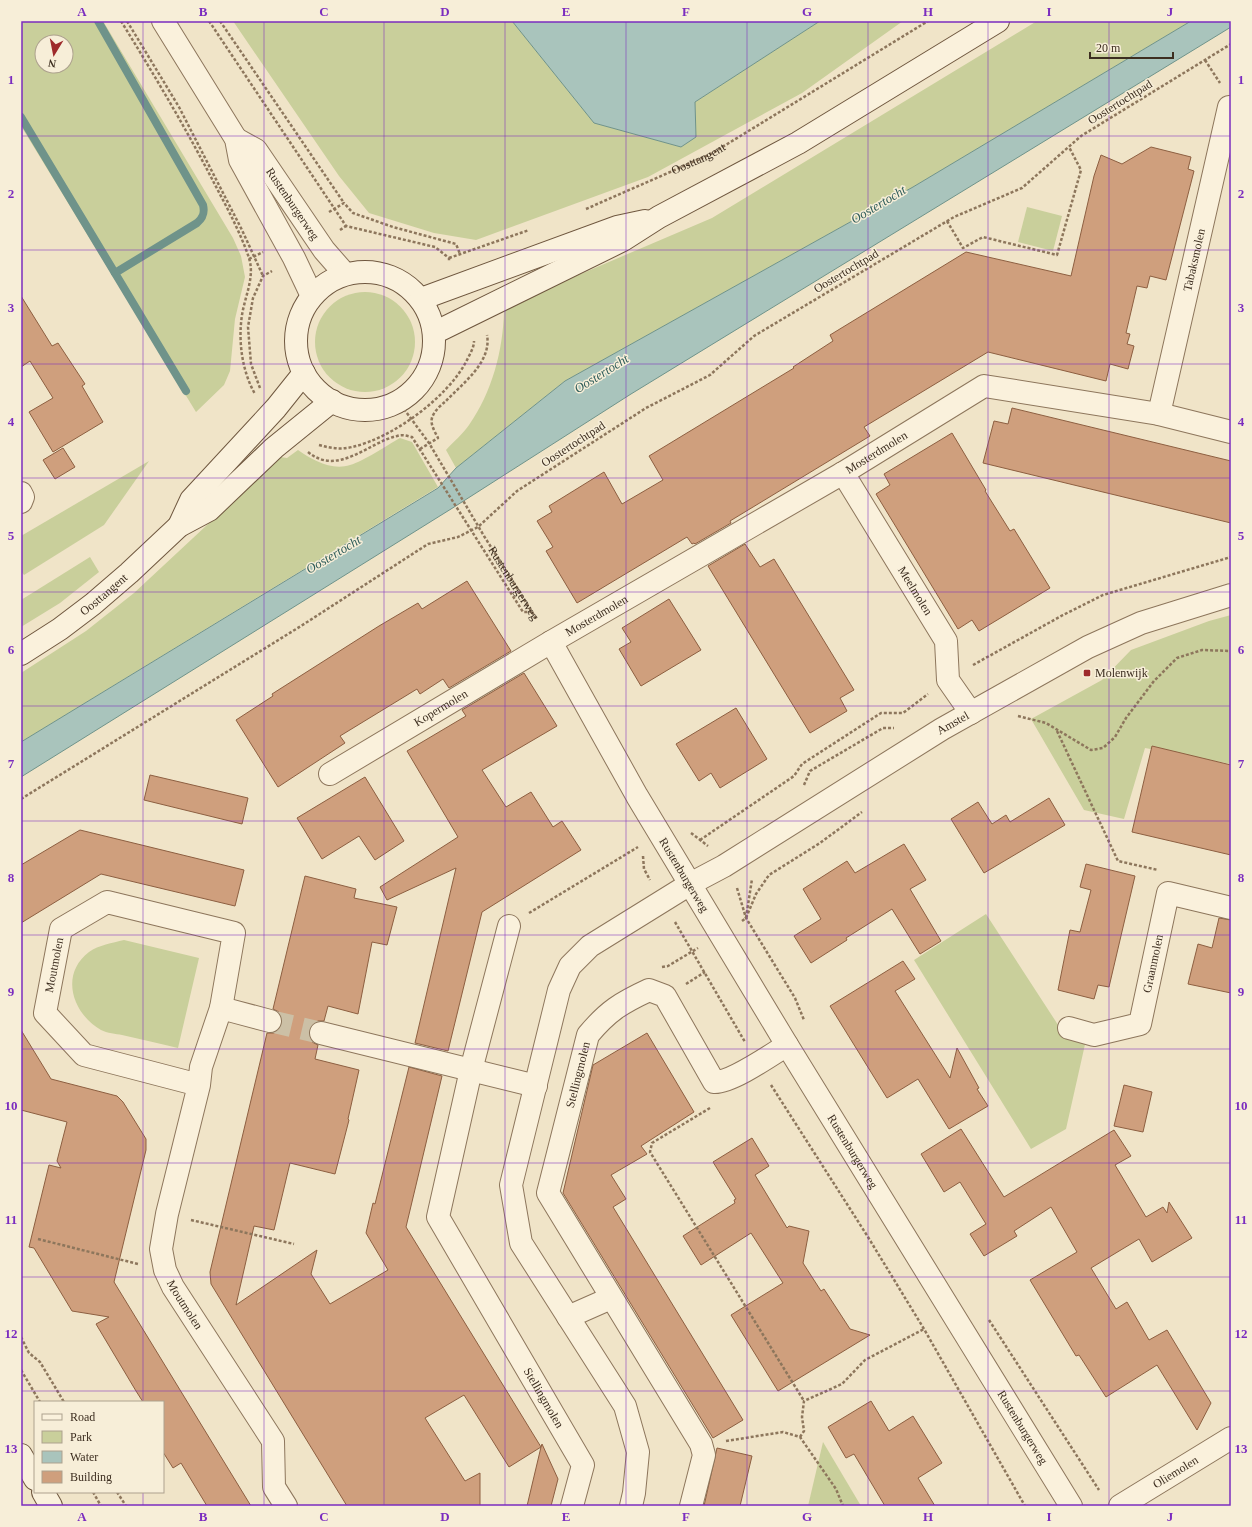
<svg xmlns="http://www.w3.org/2000/svg" width="1252" height="1527" font-family="'Times New Roman',serif">
<style>
.green{fill:#c9cf9b;fill-rule:evenodd}
.water{fill:#a9c4bc;stroke:#6f938a}
.lines{fill:none;stroke-linecap:round;stroke-linejoin:round}
.stream{stroke:#6f938a;stroke-width:8}
.building{fill:#cf9f7d;stroke:#8d5f41}
.minor-tunnel{stroke:#ccc0a6;stroke-width:22;stroke-dasharray:22 11;stroke-linecap:butt}
.minor-casing{stroke:#8d765c;stroke-width:24}
.tertiary-casing{stroke:#8d765c;stroke-width:24}
.secondary-casing{stroke:#6f573f;stroke-width:24}
.path{stroke:#8d765c;stroke-width:2.5;stroke-dasharray:3 2;stroke-linecap:butt}
.minor{stroke:#faf1dc;stroke-width:22}
.tertiary{stroke:#faf1dc;stroke-width:22}
.secondary{stroke:#faf1dc;stroke-width:22}
.grid{fill:none;stroke:#7b2cbf;stroke-width:1;stroke-opacity:0.55}
.poi-dot{fill:#9e2a2b;stroke:#f7eed8;stroke-width:1.5}
.labels{text-anchor:middle;stroke-width:3;stroke-linejoin:round;paint-order:stroke}
.street-label{font-size:12px;fill:#3d2e20;stroke:#f7eed8}
.poi-label{font-size:12px;fill:#3d2e20;stroke:#f7eed8;text-anchor:start}
.water-label{font-size:13px;font-style:italic;fill:#2f5d5a;stroke:#f7eed8}
.neatline{fill:none;stroke:#7b2cbf;stroke-width:1.5}
.grid-label{font-size:13px;text-anchor:middle;font-weight:bold;fill:#7b2cbf}
</style>
<rect width="100%" height="100%" fill="#f0e4c8"/>
<g class="green">
<path d="M21,21h82l130,217 8,18 4,21 -10,42 -5,52 -6,14 -28,27 -175,-286zM42,42h24v24h-24z"/>
<polygon points="233,21 512,21 594,123 681,147 696,137 695,102 820,21 903,21 802,93 648,177 476,240 434,233 369,213 339,176"/>
<path d="M1037,21h154l-278,166 -348,194 -109,87 -10,-18c7,-8 17,-16 23,-25 23,-33 34,-74 35,-114l44,-23 164,-70z"/>
<polygon points="1027,207 1062,216 1053,251 1018,242"/>
<circle cx="365" cy="342" r="50"/>
<path d="M400,438l12,4 26,45 -417,255v-69l65,-42 48,-38 146,-136 7,1 11,-8c14,10 34,21 52,15 14,-4 36,-19 50,-27z"/>
<polygon points="149,461 104,525 24,575 21,571 21,536"/>
<polygon points="90,557 99,572 60,603 21,627 21,600"/>
<polygon points="1231,615 1231,764 1145,748 1124,819 1084,810 1031,719 1102,680 1131,650 1209,621"/>
<polygon points="986,914 1062,1031 1086,1040 1066,1129 1031,1149 914,960"/>
<path d="M124,940l75,18 -21,90c-18,-4 -37,-9 -56,-13 -6,-1 -15,-2 -21,-5 -28,-16 -42,-55 -12,-78 10,-7 23,-9 35,-12z"/>
<polygon points="823,1442 861,1506 808,1506"/>
</g>
<g class="water">
<polygon points="512,21 820,21 695,102 696,137 681,147 594,123"/>
<polygon points="1191,21 1231,21 1231,27 631,394 451,509 21,777 21,742 438,488 456,468 565,381 913,187"/>
</g>
<g class="lines">
<g class="stream">
<path d="M98,21l105,184c2,8 0,13 -6,18l-82,50"/>
<polyline points="21,117 186,391"/>
</g>
</g>
<g class="building">
<polygon points="1151,147 1191,157 1188,169 1194,171 1166,280 1150,276 1147,288 1137,286 1126,333 1130,334 1127,344 1134,346 1128,369 1110,364 1106,381 988,352 864,427 870,436 730,521 731,523 695,544 694,543 692,544 687,537 577,603 546,551 553,547 537,521 552,512 549,506 604,472 622,504 663,480 649,456 794,368 793,367 833,341 830,335 966,252 1071,276 1094,176 1101,155 1122,164"/>
<polygon points="21,296 52,346 58,343 85,384 82,386 103,422 53,452 29,412 53,398 30,361 21,367"/>
<polygon points="1012,408 1231,461 1231,523 983,463 994,421 1008,424"/>
<polygon points="952,433 986,490 985,491 1010,531 1014,529 1050,588 979,631 972,620 958,629 876,494 890,485 884,474"/>
<polygon points="63,448 75,467 55,479 43,460"/>
<polygon points="745,544 760,567 774,559 854,690 840,698 847,711 810,733 708,566"/>
<polygon points="467,581 511,651 449,688 443,679 420,694 417,689 340,736 345,743 278,787 236,720 273,696 272,694 379,626 418,603 422,609"/>
<polygon points="669,599 701,650 641,686 619,649 631,642 622,628"/>
<polygon points="524,673 557,726 482,770 506,807 531,792 553,827 562,821 581,850 482,912 448,1051 415,1043 456,868 387,900 380,887 458,837 407,751 466,716 462,710"/>
<polygon points="736,708 767,759 720,788 711,773 699,781 676,744"/>
<polygon points="1152,746 1231,765 1231,855 1132,832"/>
<polygon points="150,775 248,798 242,824 144,800"/>
<polygon points="365,777 404,841 375,860 359,836 322,859 297,818"/>
<polygon points="1049,798 1065,825 984,873 951,819 978,802 992,824 1006,815 1010,822"/>
<polygon points="80,830 244,870 235,906 101,874 21,923 21,865"/>
<polygon points="904,844 926,880 910,889 941,941 920,954 892,909 846,938 847,940 811,963 794,936 821,919 803,889 847,861 855,873"/>
<polygon points="1086,864 1135,876 1109,987 1098,985 1094,999 1058,990 1070,930 1080,932 1091,890 1080,887"/>
<polygon points="305,876 356,889 354,898 397,907 387,945 372,942 358,1014 328,1006 324,1021 318,1021 312,1024 309,1030 309,1036 312,1042 318,1045 315,1059 359,1070 348,1119 349,1120 335,1174 290,1163 274,1230 254,1226 236,1305 317,1250 311,1274 330,1304 388,1270 366,1233 373,1203 375,1204 409,1067 442,1076 406,1227 541,1447 542,1444 558,1479 551,1506 527,1506 541,1447 509,1467 464,1395 425,1418 465,1481 480,1473 480,1506 347,1506 211,1284 210,1272 267,1033 274,1033 279,1030 282,1024 282,1017 279,1012 273,1009"/>
<polygon points="1219,918 1231,920 1231,993 1188,984 1198,944 1212,948"/>
<polygon points="903,961 915,979 895,991 950,1078 957,1048 979,1088 977,1089 988,1106 949,1129 918,1079 887,1098 830,1006"/>
<polygon points="21,1030 51,1079 117,1096 123,1102 146,1139 146,1150 114,1282 251,1506 207,1506 181,1463 173,1468 163,1452 163,1402 143,1402 136,1391 96,1324 109,1317 72,1311 34,1248 29,1247 49,1165 61,1168 57,1161 67,1122 21,1110"/>
<polygon points="647,1033 694,1112 641,1146 647,1154 611,1175 626,1199 613,1207 743,1420 713,1438 563,1193 593,1065"/>
<polygon points="1124,1085 1152,1092 1143,1132 1114,1126"/>
<polygon points="961,1129 1004,1197 1114,1130 1131,1156 1115,1165 1146,1217 1163,1207 1167,1213 1169,1202 1192,1238 1152,1262 1139,1239 1091,1268 1116,1309 1127,1302 1149,1340 1167,1330 1211,1403 1197,1430 1157,1365 1106,1397 1079,1355 1076,1356 1030,1280 1077,1252 1051,1207 1014,1231 1017,1236 984,1256 970,1234 986,1224 960,1182 944,1192 921,1154"/>
<polygon points="752,1138 769,1166 755,1175 787,1228 789,1226 809,1231 803,1263 821,1291 824,1289 850,1329 870,1335 778,1391 731,1315 783,1283 751,1233 701,1265 683,1236 735,1203 734,1200 736,1199 713,1162"/>
<polygon points="871,1401 889,1431 913,1416 942,1463 918,1478 935,1506 885,1506 854,1454 846,1458 828,1427"/>
<polygon points="717,1448 752,1456 740,1506 704,1506"/>
</g>
<g class="lines">
<polyline class="minor-tunnel" points="270,1021 321,1033"/>
<defs>
<g id="minor">
<path id="s3" d="M1159,414l70,-307 2,1"/>
<path id="s4" d="M843,473l103,168 2,39 23,33"/>
<polyline points="21,493 23,497 21,502"/>
<polyline points="551,642 637,796 690,884"/>
<path id="s5" d="M330,774l221,-132 292,-169 141,-87 175,28 72,18"/>
<path id="s6" d="M509,926l-38,144 -33,147 145,248 -11,41"/>
<polyline points="221,1008 270,1021"/>
<path id="s7" d="M1069,1028l25,7 46,-11 28,-131 63,15"/>
<polyline points="321,1033 536,1086"/>
<path id="s8" d="M199,1085l-115,-30 -39,-42 16,-84 46,-27 127,31 -13,75 -20,59 -2,18 -32,129 -6,35 4,21 8,17 100,154 1,46 12,19"/>
<polyline points="568,1317 611,1298"/>
<path id="s9" d="M691,1506l13,-51 -3,-11 -153,-251 40,-158c20,-24 33,-32 61,-45l16,6 49,86c17,1 57,-27 73,-37"/>
<path id="s10" d="M1120,1506l111,-68"/>
</g>
<g id="tertiary">
<polyline points="163,21 236,139 240,160 294,258 312,296"/>
<path id="s11" d="M236,139l20,11 68,100 21,24"/>
<path id="s12" d="M690,884l97,161 284,461"/>
<path id="s13" d="M631,1506l3,-13 4,-41 -13,-46 -104,-163 -10,-58 48,-195 11,-24 20,-20 100,-62 34,-18 218,-137 146,-82 53,-24 90,-28"/>
</g>
<g id="secondary">
<circle cx="365" cy="341" r="69"/>
<polyline points="421,299 617,227 645,221"/>
<polyline points="434,333 623,240 659,217 798,143 998,21"/>
<polyline points="179,526 191,500 276,408 304,373"/>
<path id="s14" d="M21,654l39,-25 33,-25 36,-31 50,-47 30,-16 65,-62 58,-47"/>
<polyline points="21,1455 35,1479"/>
<polyline points="43,1492 51,1506"/>
</g>
</defs>
<use href="#minor" class="minor-casing"/>
<use href="#tertiary" class="tertiary-casing"/>
<use href="#secondary" class="secondary-casing"/>
<g class="path">
<path d="M121,21c32,52 63,104 91,158 13,25 28,52 37,79 6,19 -4,38 -7,57 -4,26 0,56 13,79"/>
<polyline points="127,21 179,107 242,230 263,276"/>
<polyline points="209,21 346,226 435,247 449,258 449,262"/>
<polyline points="220,21 344,203"/>
<polyline points="1205,60 1220,83"/>
<path id="s1" d="M586,209l125,-55 217,-133"/>
<polyline points="329,212 344,203 353,213 393,227 456,244 460,254"/>
<polyline points="947,221 963,248 983,237 1057,255 1081,170 1069,147"/>
<polyline points="340,230 346,226"/>
<polyline points="449,258 529,230"/>
<polyline points="249,259 263,252"/>
<polyline points="260,388 251,364 248,327 253,298 263,276 272,271"/>
<path id="s2" d="M398,401l31,42 55,93 53,84"/>
<path d="M319,445c11,3 21,5 33,2 41,-9 98,-51 116,-89 3,-6 6,-11 6,-17"/>
<path d="M420,449l18,-11c-3,-6 -8,-14 -6,-20 2,-7 9,-13 14,-17 17,-18 46,-39 41,-66"/>
<path d="M308,452c30,25 61,-10 89,-16 5,-2 10,0 15,1l111,175h9"/>
<polyline points="973,665 1063,615 1103,595 1231,557"/>
<polyline points="1018,716 1046,723 1091,750 1103,748 1115,737 1126,718 1154,681 1177,658 1202,650 1231,651"/>
<polyline points="1057,731 1118,861 1158,870"/>
<polyline points="804,785 810,771 883,728 894,728"/>
<polyline points="21,799 301,626 428,544 458,537 478,527 517,491 646,408 710,375 754,336 954,217 1022,188 1081,136 1231,44"/>
<polyline points="691,833 708,846"/>
<polyline points="700,840 794,776 802,764 881,713 903,713 928,694"/>
<polyline points="643,856 644,869 650,880"/>
<polyline points="737,888 746,918 795,998 804,1020"/>
<polyline points="529,913 638,847"/>
<polyline points="746,918 756,894 769,875 820,843 862,812"/>
<polyline points="742,921 746,918 752,879"/>
<polyline points="675,922 745,1042"/>
<polyline points="662,967 668,966 698,948"/>
<polyline points="686,984 705,972"/>
<polyline points="771,1085 868,1237 924,1329 1025,1506"/>
<polyline points="710,1108 652,1143 650,1152 804,1401"/>
<polyline points="191,1220 294,1244"/>
<polyline points="38,1239 138,1264"/>
<polyline points="989,1320 1099,1490"/>
<polyline points="21,1337 29,1353 40,1362 64,1402"/>
<polyline points="21,1370 40,1402"/>
<polyline points="800,1437 804,1431 802,1417 804,1401 842,1384 865,1360 924,1329"/>
<polyline points="726,1441 783,1432 800,1437 836,1489 843,1506"/>
<polyline points="93,1492 101,1506"/>
<polyline points="117,1492 126,1506"/>
</g>
<use href="#minor" class="minor"/>
<use href="#tertiary" class="tertiary"/>
<use href="#secondary" class="secondary"/>
</g>
<path class="grid" d="M143,21v1381M264,21v1485M384,21v1485M505,21v1485M626,21v1485M747,21v1485M868,21v1485M988,21v1485M1109,21v1485M21,136h1210M21,250h1210M21,364h1210M21,478h1210M21,592h1210M21,706h1210M21,821h1210M21,935h1210M21,1049h1210M21,1163h1210M21,1277h1210M21,1391h1210M143,1492v14"/>
<rect class="poi-dot" x="1083" y="669" width="8" height="8" rx="2"/>
<g class="labels">
<g class="street-label">
<text transform="translate(1120 102) rotate(-32)" y="4">Oostertochtpad</text>
<text dy="4" stroke="none"><textPath href="#s1" startOffset="123">Oosttangent</textPath></text>
<text dy="4" stroke="none"><textPath href="#s11" startOffset="88">Rustenburgerweg</textPath></text>
<text dy="4" stroke="none"><textPath href="#s3" startOffset="158">Tabaksmolen</textPath></text>
<text transform="translate(846 271) rotate(-31)" y="4">Oostertochtpad</text>
<text transform="translate(573 444) rotate(-33)" y="4">Oostertochtpad</text>
<text dy="4" stroke="none"><textPath href="#s5" startOffset="634">Mosterdmolen</textPath></text>
<text dy="4" stroke="none"><textPath href="#s2" startOffset="216">Rustenburgerweg</textPath></text>
<text dy="4" stroke="none"><textPath href="#s4" startOffset="138">Meelmolen</textPath></text>
<text dy="4" stroke="none"><textPath href="#s14" startOffset="102">Oosttangent</textPath></text>
<text dy="4" stroke="none"><textPath href="#s5" startOffset="310">Mosterdmolen</textPath></text>
<text dy="4" stroke="none"><textPath href="#s5" startOffset="129">Kopermolen</textPath></text>
<text dy="4" stroke="none"><textPath href="#s13" startOffset="1036">Amstel</textPath></text>
<text transform="translate(684 875) rotate(59)" y="4">Rustenburgerweg</text>
<text dy="4" stroke="none"><textPath href="#s7" startOffset="135">Graanmolen</textPath></text>
<text dy="4" stroke="none"><textPath href="#s8" startOffset="225">Moutmolen</textPath></text>
<text dy="4" stroke="none"><textPath href="#s9" startOffset="480">Stellingmolen</textPath></text>
<text dy="4" stroke="none"><textPath href="#s12" startOffset="313">Rustenburgerweg</textPath></text>
<text dy="4" stroke="none"><textPath href="#s8" startOffset="832">Moutmolen</textPath></text>
<text dy="4" stroke="none"><textPath href="#s6" startOffset="509">Stellingmolen</textPath></text>
<text dy="4" stroke="none"><textPath href="#s12" startOffset="637">Rustenburgerweg</textPath></text>
<text dy="4" stroke="none"><textPath href="#s10" startOffset="65">Oliemolen</textPath></text>
</g>
<g class="poi-label">
<text x="1095" y="677">Molenwijk</text>
</g>
<g class="water-label">
<text transform="translate(878 204) rotate(-31)" y="5">Oostertocht</text>
<text transform="translate(601 373) rotate(-32)" y="5">Oostertocht</text>
<text transform="translate(333 554) rotate(-31)" y="5">Oostertocht</text>
</g>
</g>
<rect width="1252" height="1527" fill="none" stroke="#f7eed8" stroke-width="44"/>
<rect x="34" y="1401" width="130" height="92" fill="#f7eed8" stroke="#ada18e"/>
<rect x="42" y="1414" width="20" height="6" fill="#faf1dc" stroke="#ada18e"/>
<text x="70" y="1421" font-size="12" fill="#3d2e20">Road</text>
<rect x="42" y="1431" width="20" height="12" fill="#c9cf9b" stroke="#ada18e"/>
<text x="70" y="1441" font-size="12" fill="#3d2e20">Park</text>
<rect x="42" y="1451" width="20" height="12" fill="#a9c4bc" stroke="#ada18e"/>
<text x="70" y="1461" font-size="12" fill="#3d2e20">Water</text>
<rect x="42" y="1471" width="20" height="12" fill="#cf9f7d" stroke="#ada18e"/>
<text x="70" y="1481" font-size="12" fill="#3d2e20">Building</text>
<g transform="translate(54 54) rotate(190)"><circle r="19" fill="#f7eed8" stroke="#ada18e"/>
<path d="M0-3L7 15L0 10L-7 15Z" fill="#9e2a2b"/>
<text y="-6" font-size="11" font-weight="bold" text-anchor="middle" fill="#3d2e20">N</text>
</g>
<path d="M1090 52v6h83v-6" fill="none" stroke="#3d2e20" stroke-width="2"/>
<text x="1096" y="52" font-size="12" fill="#3d2e20" stroke="#f7eed8" stroke-width="3" paint-order="stroke">20 m</text>
<rect x="22" y="22" width="1208" height="1483" class="neatline"/>
<g class="grid-label">
<text x="82" y="16">A</text>
<text x="203" y="16">B</text>
<text x="324" y="16">C</text>
<text x="445" y="16">D</text>
<text x="566" y="16">E</text>
<text x="686" y="16">F</text>
<text x="807" y="16">G</text>
<text x="928" y="16">H</text>
<text x="1049" y="16">I</text>
<text x="1170" y="16">J</text>
<text x="11" y="84">1</text>
<text x="1241" y="84">1</text>
<text x="11" y="198">2</text>
<text x="1241" y="198">2</text>
<text x="11" y="312">3</text>
<text x="1241" y="312">3</text>
<text x="11" y="426">4</text>
<text x="1241" y="426">4</text>
<text x="11" y="540">5</text>
<text x="1241" y="540">5</text>
<text x="11" y="654">6</text>
<text x="1241" y="654">6</text>
<text x="11" y="768">7</text>
<text x="1241" y="768">7</text>
<text x="11" y="882">8</text>
<text x="1241" y="882">8</text>
<text x="11" y="996">9</text>
<text x="1241" y="996">9</text>
<text x="11" y="1110">10</text>
<text x="1241" y="1110">10</text>
<text x="11" y="1224">11</text>
<text x="1241" y="1224">11</text>
<text x="11" y="1338">12</text>
<text x="1241" y="1338">12</text>
<text x="11" y="1453">13</text>
<text x="1241" y="1453">13</text>
<text x="82" y="1521">A</text>
<text x="203" y="1521">B</text>
<text x="324" y="1521">C</text>
<text x="445" y="1521">D</text>
<text x="566" y="1521">E</text>
<text x="686" y="1521">F</text>
<text x="807" y="1521">G</text>
<text x="928" y="1521">H</text>
<text x="1049" y="1521">I</text>
<text x="1170" y="1521">J</text>
</g>
</svg>
